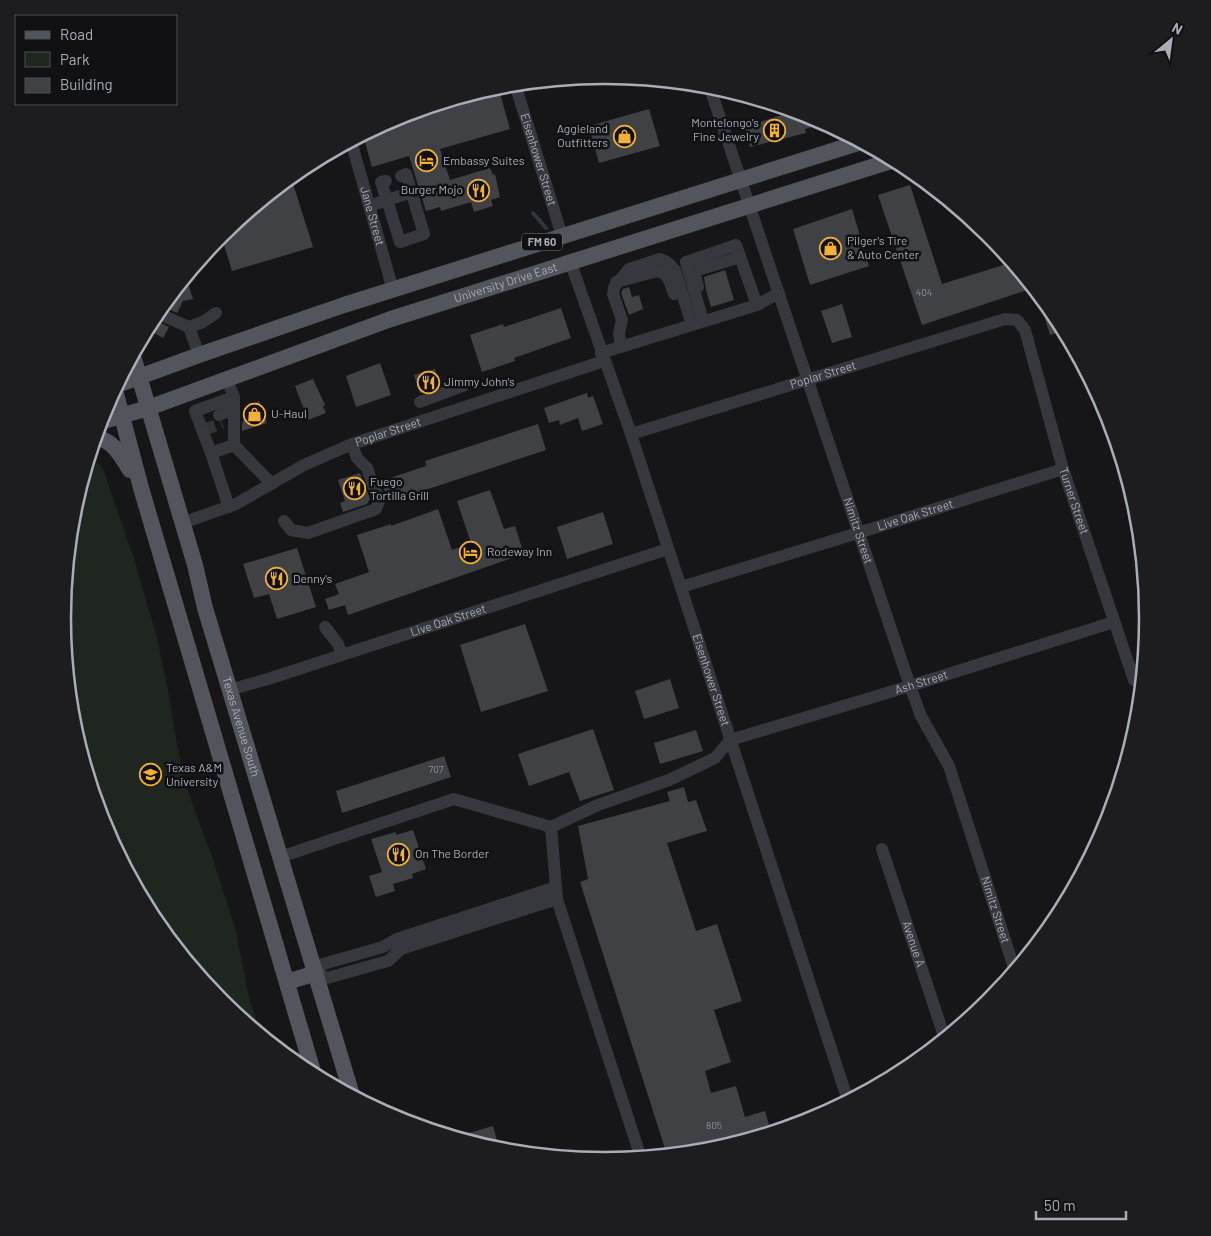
<svg xmlns="http://www.w3.org/2000/svg" width="1211" height="1236" font-family="Barlow,sans-serif">
<style>
.green{fill:#1e261f}
.lines{fill:none;stroke-linecap:round;stroke-linejoin:round}
.stream{stroke:#2c353c;stroke-width:4}
.building{fill:#404145}
.minor-tunnel{stroke:#333438;stroke-width:12;stroke-dasharray:12 6;stroke-linecap:butt}
.minor{stroke:#37383d;stroke-width:12}
.major{stroke:#53555c;stroke-width:16}
.labels{text-anchor:middle;stroke-width:5;stroke-linejoin:round;paint-order:stroke}
.number-label{font-size:10px;fill:#8e929b}
.shield{fill:#111113;stroke:#7b7e86;stroke-width:1}
.shield-label{font-size:11px;font-weight:bold;fill:#a8adb8}
.poi-label{font-size:12px;fill:#a8adb8;stroke:#111113;text-anchor:start}
.street-label{font-size:12px;fill:#a8adb8;stroke:#111113}
.rim{fill:none;stroke:#a8adb8;stroke-width:2.5}
</style>
<rect width="100%" height="100%" fill="#161618"/>
<polygon class="green" points="93,460 101,466 104,471 135,562 157,638 168,690 177,744 186,786 211,854 235,927 249,997 258,1026 263,1036 221,1002 154,919 104,826 73,724 63,618 73,512 89,461"/>
<g class="lines">
<polyline class="stream" points="533,213 546,228"/>
</g>
<g class="building">
<polygon points="498,86 510,129 440,149 450,180 490,168 493,175 495,174 500,197 491,200 493,206 474,212 471,202 441,211 440,207 426,211 409,156 372,167 363,135 398,116"/>
<polygon points="649,109 660,146 599,163 589,126"/>
<polygon points="795,111 814,116 826,123 805,129 806,133 750,147 744,127"/>
<polygon points="291,177 313,247 232,271 221,235"/>
<polygon points="910,185 942,284 1013,262 1033,288 922,325 878,195"/>
<polygon points="852,209 869,266 810,285 793,229"/>
<polygon points="725,270 734,300 711,307 706,290 704,277"/>
<polygon points="186,278 193,299 183,301 177,313 162,306"/>
<polygon points="629,287 632,297 639,295 643,309 629,315 621,293 623,289"/>
<polygon points="842,304 852,337 832,343 821,311"/>
<polygon points="561,308 571,338 514,358 515,361 482,372 470,335 503,324 504,327"/>
<polygon points="1051,309 1064,330 1050,335 1043,312"/>
<polygon points="152,319 169,327 163,338 147,329"/>
<polygon points="380,363 391,395 356,407 346,376"/>
<polygon points="435,369 440,386 420,393 414,375"/>
<polygon points="313,379 325,405 323,406 326,413 308,420 295,386"/>
<polygon points="587,393 588,398 593,396 603,424 582,431 578,418 560,425 559,420 549,423 544,408"/>
<polygon points="259,401 267,423 242,431 242,423 252,404"/>
<polygon points="538,424 546,450 389,502 381,481 426,466 425,461"/>
<polygon points="360,473 370,499 367,504 343,512 340,503 345,501 338,480"/>
<polygon points="490,490 504,529 515,526 524,554 348,615 345,605 329,610 325,599 339,594 335,584 369,572 357,535 391,524 391,526 438,509 452,550 471,543 457,501"/>
<polygon points="603,512 613,544 567,559 557,527"/>
<polygon points="297,548 316,607 277,619 269,594 254,598 243,564"/>
<polygon points="525,624 548,691 481,712 460,645"/>
<polygon points="670,679 679,708 644,719 635,691"/>
<polygon points="593,729 614,790 580,801 569,772 529,786 518,754"/>
<polygon points="696,730 703,751 660,764 654,743"/>
<polygon points="444,756 451,777 342,813 336,791"/>
<polygon points="684,787 688,802 696,800 707,831 667,843 696,931 717,924 742,1001 714,1010 731,1062 705,1071 711,1093 736,1086 745,1117 765,1111 771,1132 711,1151 667,1155 580,882 588,879 578,826 670,801 667,792"/>
<polygon points="413,830 426,869 412,874 413,878 393,884 395,891 376,897 369,876 382,872 371,839 396,832 396,835"/>
<polygon points="493,1126 500,1151 455,1137"/>
</g>
<g class="lines">
<polyline class="minor-tunnel" points="204,430 222,423"/>
<g class="minor">
<path id="s1" d="M515,84l47,152"/>
<path id="s2" d="M709,85l201,601 11,30 28,50 66,205"/>
<path id="s3" d="M351,141l42,149"/>
<polyline points="401,176 406,174 424,234 400,242 387,200 412,192"/>
<polyline points="369,206 387,200 381,182 386,181"/>
<path id="s4" d="M570,261l61,173 217,667"/>
<path d="M616,282l42,-11c11,3 12,12 16,23"/>
<polyline points="698,287 695,275 698,270 740,257"/>
<polyline points="157,313 189,327 199,355"/>
<polyline points="703,321 686,262 736,245 757,305"/>
<polyline points="189,327 203,322 216,313"/>
<polyline points="621,347 619,333 622,320 613,294 614,287 629,269 660,259 667,262 675,270 692,325"/>
<polyline points="601,353 757,305 779,293"/>
<polyline points="227,380 234,397 234,445 211,453 229,507"/>
<polyline points="420,402 463,386"/>
<polyline points="219,415 234,409"/>
<path id="s5" d="M631,434l374,-115 12,1 8,10 38,139 71,211"/>
<polyline points="234,445 272,484"/>
<polyline points="211,453 195,411 234,397"/>
<polyline points="284,521 291,530 308,533 376,509 379,501 367,468 357,458 352,444"/>
<path id="s6" d="M182,523l54,-19 68,-39 48,-21 252,-83"/>
<path id="s7" d="M681,587l177,-54 205,-64"/>
<polyline points="325,627 338,644 342,654"/>
<path id="s8" d="M229,690l39,-11 400,-130"/>
<path id="s9" d="M882,849l63,190"/>
<polyline points="280,857 454,799 551,827"/>
<polyline points="556,887 397,939 383,947 323,964 316,973 327,978 388,961 401,949 557,899"/>
<path id="s10" d="M641,1158l-84,-259 -6,-72 47,-22 71,-25 46,-22 15,-18 180,-54 204,-64"/>
</g>
<g class="major">
<path id="s11" d="M133,356l62,209 10,43 147,487"/>
<polyline points="117,385 199,355 344,305 861,142"/>
<polyline points="115,390 141,488 314,1075"/>
<path id="s12" d="M100,422l48,-14 243,-89 503,-159"/>
<path d="M96,437c19,5 24,18 34,33"/>
<polyline points="287,982 316,973"/>
</g>
</g>
<defs>
<symbol id="building-ring" viewBox="-11 -11 22 22"><circle r="9.5" fill="#111113" stroke="#f2b134" stroke-width="1.5"/><path d="M-4-6H4V6H1V3H-1V6H-4ZM-2.5-4.3h1.7v1.8h-1.7ZM.8-4.3h1.7v1.8H.8ZM-2.5-1h1.7V.8h-1.7ZM.8-1h1.7V.8H.8Z" fill="#f2b134"/></symbol>
<symbol id="shop-ring" viewBox="-11 -11 22 22"><circle r="9.5" fill="#111113" stroke="#f2b134" stroke-width="1.5"/><path d="M-5-2.5h2.3a2.7 3.5 0 0 1 5.4 0H5L5.5 6h-11ZM-1.5-2.5h3a1.5 2.3 0 0 0-3 0Z" fill="#f2b134"/></symbol>
<symbol id="hotel-ring" viewBox="-11 -11 22 22"><circle r="9.5" fill="#111113" stroke="#f2b134" stroke-width="1.5"/><path d="M-6-4.5h1.5V1H6V5H4.5V3h-9V5H-6ZM-4 0a1.8 1.8 0 1 1 3.6 0ZM.5 0V-2.5h3Q6-2.5 6 0Z" fill="#f2b134"/></symbol>
<symbol id="restaurant-ring" viewBox="-11 -11 22 22"><circle r="9.5" fill="#111113" stroke="#f2b134" stroke-width="1.5"/><path d="M-5-6h1v4h1v-4h1v4h1v-4h1v5L-1.5 .5V6h-2V.5L-5-1ZM5-6V6H3V1.5H1.5Q1.5-4 5-6Z" fill="#f2b134"/></symbol>
<symbol id="university-ring" viewBox="-11 -11 22 22"><circle r="9.5" fill="#111113" stroke="#f2b134" stroke-width="1.5"/><path d="M0-5L7-2L0 1L-7-2ZM-4 1L0 2.5L4 1V4Q0 6-4 4Z" fill="#f2b134"/></symbol>
</defs>
<g fill-rule="evenodd">
<use href="#building-ring" x="762" y="118" width="25" height="25"/>
<use href="#shop-ring" x="612" y="124" width="25" height="25"/>
<use href="#hotel-ring" x="414" y="148" width="25" height="25"/>
<use href="#restaurant-ring" x="466" y="178" width="25" height="25"/>
<use href="#shop-ring" x="818" y="236" width="25" height="25"/>
<use href="#restaurant-ring" x="416" y="370" width="25" height="25"/>
<use href="#shop-ring" x="242" y="402" width="25" height="25"/>
<use href="#restaurant-ring" x="342" y="476" width="25" height="25"/>
<use href="#hotel-ring" x="458" y="540" width="25" height="25"/>
<use href="#restaurant-ring" x="264" y="566" width="25" height="25"/>
<use href="#university-ring" x="138" y="762" width="25" height="25"/>
<use href="#restaurant-ring" x="386" y="842" width="25" height="25"/>
</g>
<g class="labels">
<g class="number-label">
<text x="924" y="296">404</text>
<text x="436" y="773">707</text>
<text x="714" y="1129">805</text>
</g>
<rect class="shield" x="522" y="233.5" width="40" height="17" rx="4"/>
<g class="shield-label">
<text x="542" y="246">FM 60</text>
</g>
<g class="poi-label">
<text x="759" y="127" text-anchor="end">Montelongo's<tspan x="759" dy="14">Fine Jewelry</tspan></text>
<text x="608" y="133" text-anchor="end">Aggieland<tspan x="608" dy="14">Outfitters</tspan></text>
<text x="443" y="165">Embassy Suites</text>
<text x="463" y="194" text-anchor="end">Burger Mojo</text>
<text x="847" y="245">Pilger's Tire<tspan x="847" dy="14">&amp; Auto Center</tspan></text>
<text x="444" y="386">Jimmy John's</text>
<text x="271" y="418">U-Haul</text>
<text x="370" y="486">Fuego<tspan x="370" dy="14">Tortilla Grill</tspan></text>
<text x="487" y="556">Rodeway Inn</text>
<text x="293" y="583">Denny's</text>
<text x="166" y="772">Texas A&amp;M<tspan x="166" dy="14">University</tspan></text>
<text x="415" y="858">On The Border</text>
</g>
<g class="street-label">
<text dy="4" stroke="none"><textPath href="#s1" startOffset="79">Eisenhower Street</textPath></text>
<text dy="4" stroke="none"><textPath href="#s3" startOffset="78">Jane Street</textPath></text>
<text dy="4" stroke="none"><textPath href="#s12" startOffset="429">University Drive East</textPath></text>
<text dy="4" stroke="none"><textPath href="#s5" startOffset="201">Poplar Street</textPath></text>
<text dy="4" stroke="none"><textPath href="#s6" startOffset="226">Poplar Street</textPath></text>
<text dy="4" stroke="none"><textPath href="#s5" startOffset="594">Turner Street</textPath></text>
<text dy="4" stroke="none"><textPath href="#s7" startOffset="245">Live Oak Street</textPath></text>
<text dy="4" stroke="none"><textPath href="#s2" startOffset="470">Nimitz Street</textPath></text>
<text dy="4" stroke="none"><textPath href="#s8" startOffset="230">Live Oak Street</textPath></text>
<text dy="4" stroke="none"><textPath href="#s4" startOffset="442">Eisenhower Street</textPath></text>
<text dy="4" stroke="none"><textPath href="#s10" startOffset="746">Ash Street</textPath></text>
<text dy="4" stroke="none"><textPath href="#s11" startOffset="386">Texas Avenue South</textPath></text>
<text dy="4" stroke="none"><textPath href="#s2" startOffset="874">Nimitz Street</textPath></text>
<text dy="4" stroke="none"><textPath href="#s9" startOffset="100">Avenue A</textPath></text>
</g>
</g>
<path d="M0 0H1211V1236H0ZM71 618a534 534 0 1 1 1068 0a534 534 0 1 1-1068 0Z" fill="#1d1d20" fill-rule="evenodd"/>
<path class="rim" d="M71 618a534 534 0 1 1 1068 0a534 534 0 1 1-1068 0Z"/>
<rect x="15" y="15" width="162" height="90" fill="#111113" stroke="#4d4f55"/>
<rect x="25" y="31" width="25" height="8" fill="#53555c" stroke="#4d4f55"/>
<text x="60" y="40" font-size="15" fill="#a8adb8">Road</text>
<rect x="25" y="52" width="25" height="15" fill="#1e261f" stroke="#4d4f55"/>
<text x="60" y="65" font-size="15" fill="#a8adb8">Park</text>
<rect x="25" y="78" width="25" height="15" fill="#404145" stroke="#4d4f55"/>
<text x="60" y="90" font-size="15" fill="#a8adb8">Building</text>
<g transform="translate(1171 40) rotate(29)" stroke="#111113" stroke-width="4" paint-order="stroke">
<path d="M0-4L9 19L0 12L-9 19Z" fill="#a8adb8"/>
<text y="-8" font-size="14" font-weight="bold" text-anchor="middle" fill="#a8adb8">N</text>
</g>
<path d="M1036 1211v8h90v-8" fill="none" stroke="#a8adb8" stroke-width="2.5"/>
<text x="1044" y="1211" font-size="15" fill="#a8adb8" stroke="#111113" stroke-width="4" paint-order="stroke">50 m</text>
</svg>
